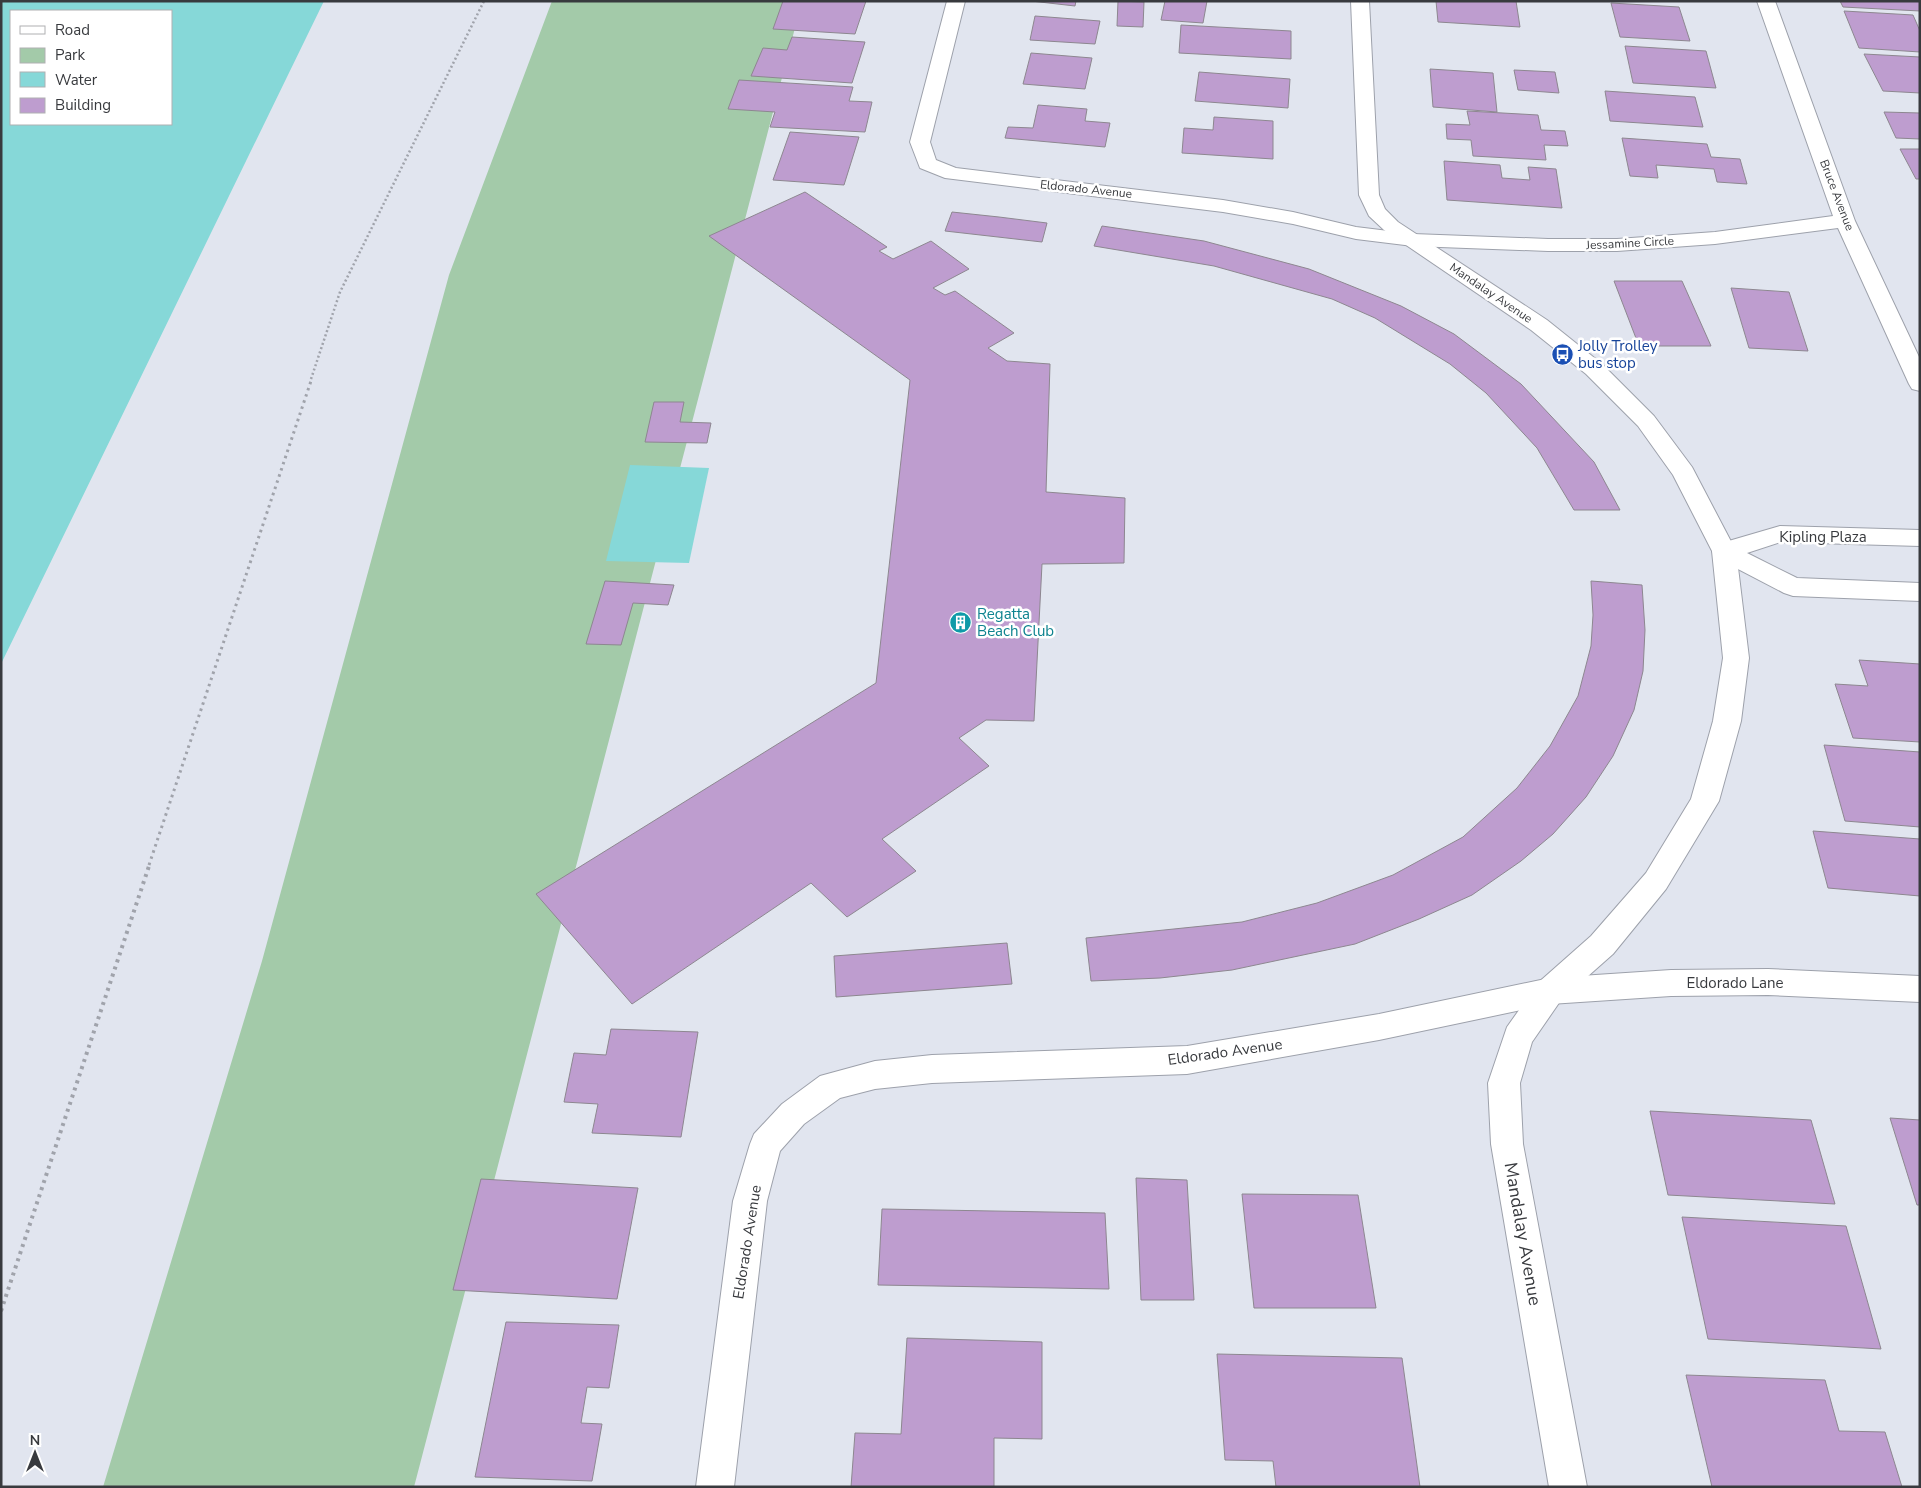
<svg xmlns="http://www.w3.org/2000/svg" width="1921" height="1488" font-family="'Nunito Sans',sans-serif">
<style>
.green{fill:#a3caa9}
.water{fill:#86d8d8;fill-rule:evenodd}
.building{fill:#be9dcf;stroke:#8d8790}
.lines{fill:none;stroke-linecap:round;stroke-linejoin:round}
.street-casing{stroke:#9da1ab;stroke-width:2}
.secondary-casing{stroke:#9da1ab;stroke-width:2}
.path-far2{stroke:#a0a3ab;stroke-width:2.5;stroke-dasharray:2 2.5;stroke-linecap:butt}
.path-far1{stroke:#a0a3ab;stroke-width:3;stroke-dasharray:2.5 4;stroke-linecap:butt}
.path{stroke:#a0a3ab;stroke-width:4;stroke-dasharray:3 4.5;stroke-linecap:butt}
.street{fill:#fff;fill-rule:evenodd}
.secondary{fill:#fff;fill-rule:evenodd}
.labels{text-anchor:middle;stroke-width:5;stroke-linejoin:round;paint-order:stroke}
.far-street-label{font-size:12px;fill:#383a3e;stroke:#fff}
.transit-label{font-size:15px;fill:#164399;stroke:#fff;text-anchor:start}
.street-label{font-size:15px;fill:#383a3e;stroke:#fff}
.culture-label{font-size:15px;fill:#0d838f;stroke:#fff;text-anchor:start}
.near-street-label{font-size:18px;fill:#383a3e;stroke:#fff}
</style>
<rect width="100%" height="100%" fill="#e1e5ef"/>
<polygon class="green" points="552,1 802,1 414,1487 103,1487 262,961 449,275"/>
<g class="water">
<path d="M1,1h323l-323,663zM11,11h160v113h-160z"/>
<polygon points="630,465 709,468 689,563 606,561"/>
</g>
<g class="building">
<polygon points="783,1 866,1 855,34 773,29"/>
<polygon points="1031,1 1076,1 1075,6"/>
<polygon points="1118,1 1144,2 1143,27 1117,26"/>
<polygon points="1165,1 1207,1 1203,23 1161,20"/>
<polygon points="1436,1 1516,1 1520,27 1438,22"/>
<polygon points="1840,1 1920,1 1920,11 1843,7"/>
<polygon points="1611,3 1679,7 1690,41 1620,37"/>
<polygon points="1844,11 1913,15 1920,31 1920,52 1859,48"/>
<polygon points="1035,16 1100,21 1095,44 1030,40"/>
<polygon points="1181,25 1291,31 1291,59 1179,53"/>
<polygon points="792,37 865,42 852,83 751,76 763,48 787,50"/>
<polygon points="1625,46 1706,51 1716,88 1633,83"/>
<polygon points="1031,53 1092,58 1085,89 1023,84"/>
<polygon points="1864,54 1920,57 1920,93 1883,91"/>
<polygon points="1430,69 1493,73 1497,112 1433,107"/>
<polygon points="1514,70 1555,72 1559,93 1518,90"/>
<polygon points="1199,72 1290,79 1288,108 1195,101"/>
<polygon points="739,80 853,87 849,101 872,102 865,132 770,127 775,112 728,109"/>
<polygon points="1605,91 1695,97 1703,127 1610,121"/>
<polygon points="1038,105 1087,109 1085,121 1110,123 1105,147 1005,138 1008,127 1033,128"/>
<polygon points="1467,111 1538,115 1541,130 1565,131 1568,146 1544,145 1546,160 1473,156 1471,140 1447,139 1446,124 1470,125"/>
<polygon points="1884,112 1920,113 1920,139 1896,138"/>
<polygon points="1214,117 1273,121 1273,159 1182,153 1184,128 1213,130"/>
<polygon points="790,132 859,137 844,185 773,180"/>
<polygon points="1622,138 1707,144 1711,157 1740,159 1747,184 1717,182 1714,169 1656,165 1658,178 1630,176"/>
<polygon points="1900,149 1920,149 1920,179 1916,179"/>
<polygon points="1444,161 1500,165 1502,178 1530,180 1528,167 1556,169 1562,208 1447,200"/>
<polygon points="805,192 887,247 879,251 893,259 931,241 969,269 933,288 945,295 955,291 1014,333 988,348 1007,361 1050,364 1046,492 1125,498 1124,563 1042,564 1034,721 986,720 959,738 989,766 882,839 916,871 847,917 811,883 632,1004 536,894 876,683 910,380 709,236"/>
<polygon points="952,212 999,217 1047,223 1042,242 945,231"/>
<polygon points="1102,226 1204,241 1309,269 1401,306 1454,334 1521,384 1594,462 1620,510 1574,510 1537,448 1486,393 1450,364 1375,318 1332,299 1214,266 1094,246"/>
<polygon points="1614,281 1682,281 1711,346 1639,346"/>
<polygon points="1731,288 1789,292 1808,351 1749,348"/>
<polygon points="654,402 684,402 680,422 711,423 707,443 645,442"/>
<polygon points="605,581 674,585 668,605 633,603 621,645 586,644"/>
<polygon points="1591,581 1642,585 1645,630 1643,671 1634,710 1613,756 1586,797 1553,834 1521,861 1472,895 1419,919 1355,944 1232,970 1160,978 1091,981 1086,938 1242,922 1317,903 1393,875 1463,837 1517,788 1550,746 1578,696 1591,646 1593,615"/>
<polygon points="1859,660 1920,664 1920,742 1853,738 1835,684 1868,686"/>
<polygon points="1824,745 1920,752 1920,827 1845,821"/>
<polygon points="1813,831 1920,839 1920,896 1828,888"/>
<polygon points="1007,943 1012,984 836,997 834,956"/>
<polygon points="611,1029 698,1032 681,1137 592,1133 598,1104 564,1102 574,1053 606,1055"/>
<polygon points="1650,1111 1811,1120 1835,1204 1668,1195"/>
<polygon points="1890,1118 1920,1120 1920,1205 1917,1205"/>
<polygon points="1136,1178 1187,1180 1194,1300 1141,1300"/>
<polygon points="481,1179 638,1188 617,1299 453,1290"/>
<polygon points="1242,1194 1358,1195 1376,1308 1254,1308"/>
<polygon points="882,1209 1105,1213 1109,1289 878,1285"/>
<polygon points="1682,1217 1846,1226 1881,1349 1708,1339"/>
<polygon points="506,1322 619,1325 609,1388 587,1387 581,1423 602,1424 592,1481 475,1477"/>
<polygon points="907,1338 1042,1342 1042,1439 994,1438 994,1487 851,1487 855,1433 901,1434"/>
<polygon points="1217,1354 1402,1358 1420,1487 1276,1487 1273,1461 1225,1460"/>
<polygon points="1686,1375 1825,1380 1839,1431 1885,1432 1902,1487 1712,1487"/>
</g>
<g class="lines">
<defs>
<g id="street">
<polygon points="947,1 965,1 930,142 936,160 956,168 1223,200 1293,212 1356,227 1413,234 1548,239 1617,239 1715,232 1833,216 1757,1 1775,1 1855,221 1920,359 1920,391 1912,389 1909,384 1838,228 1715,244 1617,251 1548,251 1413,246 1356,239 1293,224 1223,212 945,178 920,168 910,142"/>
<polygon points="1780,526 1920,530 1920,546 1781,542 1747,553 1797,578 1920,583 1920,601 1793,596 1784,593 1715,557 1712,551 1715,545"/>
<polygon points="1768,969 1920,976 1920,1002 1768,995 1671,996 1550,1004 1379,1040 1187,1074 932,1083 875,1089 840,1098 804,1124 780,1151 767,1201 734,1487 696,1487 733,1201 750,1144 754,1134 782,1104 820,1076 875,1061 932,1055 1187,1046 1379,1014 1550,978 1671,970"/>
</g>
<polygon id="secondary" points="1351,1 1369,1 1379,195 1385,209 1398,222 1547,320 1602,364 1654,416 1692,467 1736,551 1749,658 1741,721 1719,801 1666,889 1613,954 1561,1000 1532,1042 1520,1083 1523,1144 1587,1487 1549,1487 1491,1144 1488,1083 1507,1027 1539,982 1591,936 1646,873 1691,799 1713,721 1723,658 1712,551 1673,475 1638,426 1586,374 1531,330 1384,230 1369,216 1359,195"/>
</defs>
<use href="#street" class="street-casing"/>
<use href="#secondary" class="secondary-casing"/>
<polyline class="path-far2" points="311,379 340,292 484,1"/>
<polyline class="path-far1" points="149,865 312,378"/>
<polyline class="path" points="1,1311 150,863"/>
<use href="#street" class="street"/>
<use href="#secondary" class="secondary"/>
</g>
<defs>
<symbol id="bus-disc" viewBox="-11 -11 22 22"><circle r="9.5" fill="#1a4fb4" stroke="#fff"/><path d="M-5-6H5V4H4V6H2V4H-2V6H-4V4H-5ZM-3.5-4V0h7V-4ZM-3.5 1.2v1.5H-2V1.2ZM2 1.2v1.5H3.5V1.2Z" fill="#fff"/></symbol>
<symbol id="building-disc" viewBox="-11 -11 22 22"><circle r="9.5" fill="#0f9aa8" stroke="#fff"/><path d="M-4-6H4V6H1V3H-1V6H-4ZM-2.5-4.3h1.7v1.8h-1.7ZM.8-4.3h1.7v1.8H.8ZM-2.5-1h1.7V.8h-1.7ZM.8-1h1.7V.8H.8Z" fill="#fff"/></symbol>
</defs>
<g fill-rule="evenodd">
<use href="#bus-disc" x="1550" y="342" width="25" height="25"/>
<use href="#building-disc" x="948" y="610" width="25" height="25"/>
</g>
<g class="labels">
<g class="far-street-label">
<text transform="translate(1086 189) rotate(6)" y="4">Eldorado Avenue</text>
<text transform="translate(1837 195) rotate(69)" y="4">Bruce Avenue</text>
<text transform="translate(1630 243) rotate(-3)" y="4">Jessamine Circle</text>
<text transform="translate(1491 293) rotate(34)" y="4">Mandalay Avenue</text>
</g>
<g class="transit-label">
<text x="1578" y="351">Jolly Trolley<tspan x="1578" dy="17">bus stop</tspan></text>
</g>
<g class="street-label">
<text x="1823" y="542">Kipling Plaza</text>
<text x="1735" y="988">Eldorado Lane</text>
<text transform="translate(1225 1052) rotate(-8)" y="5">Eldorado Avenue</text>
<text transform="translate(747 1242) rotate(-81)" y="5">Eldorado Avenue</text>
</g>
<g class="culture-label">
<text x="977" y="619">Regatta<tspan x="977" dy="17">Beach Club</tspan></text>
</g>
<g class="near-street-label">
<text transform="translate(1523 1234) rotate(80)" y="6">Mandalay Avenue</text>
</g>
</g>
<rect width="1921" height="1488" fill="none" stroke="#383a3e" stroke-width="5"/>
<rect x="10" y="10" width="162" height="115" fill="#ffffff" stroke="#afb0b2"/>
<rect x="20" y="26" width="25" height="8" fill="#ffffff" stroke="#afb0b2"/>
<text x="55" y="35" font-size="15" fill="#383a3e">Road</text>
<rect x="20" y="48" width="25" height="15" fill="#a3caa9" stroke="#afb0b2"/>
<text x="55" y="60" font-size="15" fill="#383a3e">Park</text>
<rect x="20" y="72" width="25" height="15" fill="#86d8d8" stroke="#afb0b2"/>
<text x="55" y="85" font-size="15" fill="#383a3e">Water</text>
<rect x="20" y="98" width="25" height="15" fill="#be9dcf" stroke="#afb0b2"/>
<text x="55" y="110" font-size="15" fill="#383a3e">Building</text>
<g transform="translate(35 1453)" stroke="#ffffff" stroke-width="4" paint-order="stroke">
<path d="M0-4L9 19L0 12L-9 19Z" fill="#383a3e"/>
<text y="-8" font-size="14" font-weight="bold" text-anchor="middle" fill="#383a3e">N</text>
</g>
</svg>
